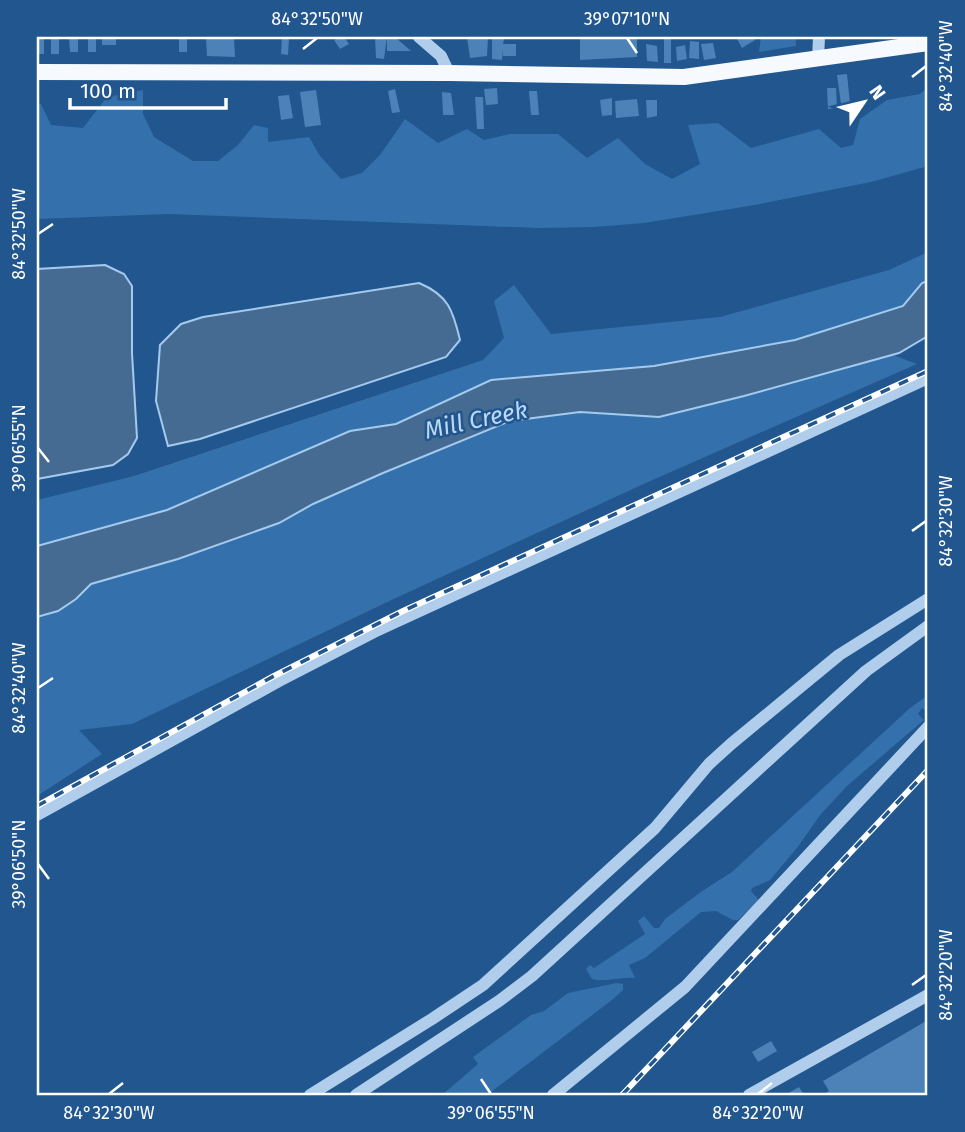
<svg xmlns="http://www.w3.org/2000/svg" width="965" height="1132" font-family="'Fira Sans',sans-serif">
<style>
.green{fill:#3471ac}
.water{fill:#456b93;stroke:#a4caee;stroke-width:2}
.building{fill:#4d82b8}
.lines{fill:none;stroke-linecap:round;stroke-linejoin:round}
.minor{stroke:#b0ceec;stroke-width:12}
.major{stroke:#f6faff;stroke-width:16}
.rail-casing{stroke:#fff;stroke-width:6}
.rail{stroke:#21568f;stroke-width:3.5;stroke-dasharray:10;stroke-linecap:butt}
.ticks{fill:none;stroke:#fff;stroke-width:2.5}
.labels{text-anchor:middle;stroke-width:5;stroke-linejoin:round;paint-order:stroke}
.water-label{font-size:24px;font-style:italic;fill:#bcd8f3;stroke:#21568f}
.neatline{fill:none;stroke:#fff;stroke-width:2.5}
.ticks-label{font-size:18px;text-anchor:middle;fill:#fff}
</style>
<rect width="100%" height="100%" fill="#21568f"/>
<g class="green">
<polygon points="761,37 796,37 796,46 759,52"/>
<polygon points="928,87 928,166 871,182 755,205 644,223 594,227 538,228 169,214 37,219 37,103 41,104 51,125 83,128 107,97 143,90 143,114 154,137 193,161 218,161 238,145 254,125 268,128 268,142 309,137 320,156 341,179 362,173 380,155 405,119 438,143 467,129 484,140 510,134 558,134 587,158 618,138 645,164 672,179 700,164 688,125 718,123 751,148 819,129 841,148 853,145 860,119 887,100 920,94"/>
<polygon points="928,252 928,281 922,283 903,306 795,340 654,366 491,380 396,424 350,431 167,510 37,546 37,500 134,476 483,360 504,338 494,301 514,285 551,334 720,317 889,270"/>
<polygon points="893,355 917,364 648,482 400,596 132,724 79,730 102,754 37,796 37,617 58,611 76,599 91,584 178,559 279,523 313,504 383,473 510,421 580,412 659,417"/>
<path d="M928,695v18l-6,-5 -4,6 6,6 -77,66 -26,28 -24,34 -27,32 -18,8 -1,3 8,9 -21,20h-5l-17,-9 -15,1 -56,46 -16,7 6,13c-15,-2 -32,5 -43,1l-6,-10 4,-4 4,3 51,-34 -7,-13 6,-5 10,12h5l6,-9 37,-28 30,-19 178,-164z"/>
<polygon points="617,983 623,984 623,990 612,1000 487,1095 442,1095 478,1064 473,1057 531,1015 544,1011 568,993"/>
</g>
<g class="water">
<polygon points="105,265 124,274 132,286 132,353 137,438 128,454 113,465 37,479 37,269"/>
<polygon points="928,281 928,336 899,353 744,396 659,417 580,412 510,421 383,473 313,504 279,523 178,559 91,584 76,599 58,611 37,617 37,546 167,510 350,431 396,424 491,380 654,366 795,340 903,306 922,283"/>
<path d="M419,283c29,12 34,27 41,57l-14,17 -246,82 -32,7 -12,-45 4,-56 21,-21 22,-7z"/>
</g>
<g class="building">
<rect x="37" y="37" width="7" height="17"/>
<rect x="51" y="37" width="8" height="17"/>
<polygon points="69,37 78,37 78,52 70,52"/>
<rect x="88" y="37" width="8" height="15"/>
<rect x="102" y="37" width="14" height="8"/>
<rect x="179" y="37" width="8" height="15"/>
<polygon points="206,37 234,37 235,57 207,56"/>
<polygon points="282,37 289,38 288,55 281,54"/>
<polygon points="339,37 344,37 349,44 340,49 334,40"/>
<polygon points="375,37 387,37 384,59 376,58"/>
<polygon points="387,37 395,37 411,51 387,51"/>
<polygon points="467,37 488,37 487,56 470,58"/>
<polygon points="604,37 637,37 637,57 580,60 580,39"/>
<polygon points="736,37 753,37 755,40 742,48"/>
<polygon points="492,38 504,39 503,44 516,44 516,56 503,56 503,48 502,60 492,59"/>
<polygon points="664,38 671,39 671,63 664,63"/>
<polygon points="690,41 699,42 699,59 689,58"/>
<polygon points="713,43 716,58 704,60 701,44"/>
<polygon points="646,44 657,46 658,62 647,61"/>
<polygon points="685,45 687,59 677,61 676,47"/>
<polygon points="847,74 850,104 841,104 837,75"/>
<polygon points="497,88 498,104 486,105 484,89"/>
<polygon points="827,88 836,88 837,108 828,109"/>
<polygon points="395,89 400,112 392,113 388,91"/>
<polygon points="316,90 321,125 305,127 300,92"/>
<polygon points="529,91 537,91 539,115 531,115"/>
<polygon points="442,92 451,93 454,115 443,115"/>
<polygon points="289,95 293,118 281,120 278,96"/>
<polygon points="475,97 483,97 484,129 477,129"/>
<polygon points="612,98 612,115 602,116 600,100"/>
<polygon points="637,99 639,116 616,118 615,101"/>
<polygon points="646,100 657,100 657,116 647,118"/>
<polygon points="928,1020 928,1095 822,1095 829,1091 823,1081"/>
<polygon points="771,1041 777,1051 758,1062 752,1052"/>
<polygon points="799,1087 804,1095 785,1095"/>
</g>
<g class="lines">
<g class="minor">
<polyline points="419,37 441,56 449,73"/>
<polyline points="818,59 819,37"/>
<polyline points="37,815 279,681 378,630 928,378"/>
<polyline points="310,1095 432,1019 483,985 655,828 709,764 731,744 839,655 928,599"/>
<polyline points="356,1095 499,1001 532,976 866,671 928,626"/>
<polyline points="553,1095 685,987 928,727"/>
<polyline points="749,1095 928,995"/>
</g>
<polyline class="major" points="37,72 449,73 684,77 928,43"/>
<defs>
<g id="rail">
<polyline points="37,806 274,676 403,611 928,371"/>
<polyline points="622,1095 928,770"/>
</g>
</defs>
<use href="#rail" class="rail-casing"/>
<use href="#rail" class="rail"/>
</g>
<path class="ticks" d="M627,38l10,15M303,49l14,-11M912,77l14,-11M38,234l15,-10M38,448l11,14M912,531l14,-10M38,688l15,-10M38,864l11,15M912,985l14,-10M481,1079l10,15M109,1094l14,-11M758,1094l14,-11"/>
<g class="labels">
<g class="water-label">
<text transform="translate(476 420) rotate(-12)" y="8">Mill Creek</text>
</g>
</g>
<rect width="965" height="1132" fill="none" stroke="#21568f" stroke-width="77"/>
<g transform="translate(864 102) rotate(55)" stroke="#21568f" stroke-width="5" paint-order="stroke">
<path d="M0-5L12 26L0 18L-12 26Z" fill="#ffffff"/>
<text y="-10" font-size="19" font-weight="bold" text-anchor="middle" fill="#ffffff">N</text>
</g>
<path d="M70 98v10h156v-10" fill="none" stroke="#ffffff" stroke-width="3.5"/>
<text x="80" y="98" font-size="21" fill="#ffffff" stroke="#21568f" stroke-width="5" paint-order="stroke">100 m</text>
<rect x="38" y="38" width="888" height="1056" class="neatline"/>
<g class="ticks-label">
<text x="317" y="25">84°32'50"W</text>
<text x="627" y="25">39°07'10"N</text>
<text transform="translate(946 66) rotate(-90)" y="6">84°32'40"W</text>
<text transform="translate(19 234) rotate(-90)" y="6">84°32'50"W</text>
<text transform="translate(19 448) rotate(-90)" y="6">39°06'55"N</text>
<text transform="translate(946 521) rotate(-90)" y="6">84°32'30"W</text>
<text transform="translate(19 688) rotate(-90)" y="6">84°32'40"W</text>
<text transform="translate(19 864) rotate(-90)" y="6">39°06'50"N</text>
<text transform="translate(946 975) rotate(-90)" y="6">84°32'20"W</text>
<text x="109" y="1119">84°32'30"W</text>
<text x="491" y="1119">39°06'55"N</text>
<text x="758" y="1119">84°32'20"W</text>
</g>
</svg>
